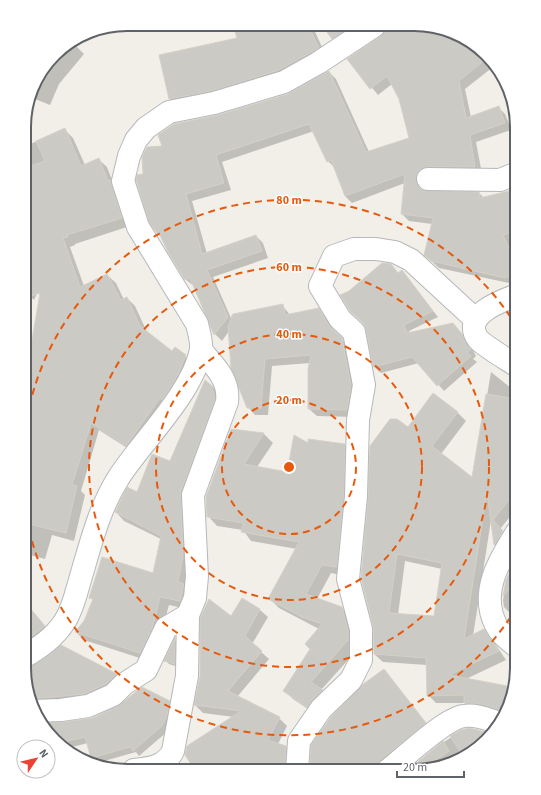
<svg xmlns="http://www.w3.org/2000/svg" width="541" height="795" font-family="'Source Sans 3',sans-serif">
<style>
.shadow{fill:#0003;fill-rule:evenodd}
.building{fill:#cccac5;stroke:#d6d1c6;fill-rule:evenodd}
.lines{fill:none;stroke-linecap:round;stroke-linejoin:round}
.minor-casing{stroke:#b5b8bc;stroke-width:24}
.minor{stroke:#fff;stroke-width:22}
.ring{fill:none;stroke:#e8590c;stroke-width:2;stroke-dasharray:7 5}
.rim{fill:none;stroke:#5f6368;stroke-width:2}
.centre{fill:#e8590c;stroke:#fff;stroke-width:2}
.ring-label{font-size:12px;text-anchor:middle;font-weight:bold;fill:#e8590c;stroke:#fff;stroke-width:3;stroke-linejoin:round;paint-order:stroke}
</style>
<rect width="100%" height="100%" fill="#f1efe8"/>
<g class="shadow">
<polygon points="234,25 312,25 326,56 319,60 177,107 170,99 238,38"/>
<polygon points="323,25 372,26 341,46"/>
<polygon points="409,26 434,26 477,45 493,67 465,89 471,117 498,107 505,114 511,130 476,142 482,174 422,186 423,191 479,193 484,198 517,190 517,282 513,284 439,268 425,255 432,224 409,221 402,214 405,183 352,203 345,196 335,168 328,161 314,131 222,162 231,190 192,201 207,254 256,236 263,243 268,258 213,277 231,318 232,315 282,305 290,315 318,309 326,317 336,334 350,347 358,393 354,417 317,416 309,409 310,363 272,366 268,415 255,415 248,407 229,331 222,341 215,334 194,286 185,279 163,238 157,233 144,175 163,147 218,116 288,95 329,72 336,79 369,152 411,139 400,99 392,84 378,95 355,67"/>
<polygon points="72,42 84,54 59,84 50,105 30,97 38,76 59,49"/>
<polygon points="64,129 73,138 85,165 98,159 107,167 130,226 75,244 75,245 70,247 84,286 107,275 116,283 124,300 127,298 135,306 147,332 172,352 175,348 194,364 135,453 99,430 81,491 85,495 74,541 52,535 45,559 30,555 24,572 24,375 27,376 44,279 34,300 26,292 25,286 25,143 26,146"/>
<polygon points="402,271 438,317 409,331 410,333 453,324 468,341 476,356 473,359 477,362 444,391 419,363 381,373 374,367 399,274"/>
<polygon points="517,310 517,345 509,313"/>
<path d="M491,372l26,21v115l-17,21 -9,-9 -18,116 11,-6 8,9 14,21 -40,19 46,9 -9,28 -30,-5 -8,-8h-29l-8,-8 -1,-30 -44,-3 -9,-8 34,-225 50,-16 8,8 -25,33 32,25zM405,561l37,8 -7,48 -37,-2z"/>
<polygon points="212,386 220,395 189,500 188,609 169,605 160,637 149,661 84,640 76,632 85,622 94,601 91,597 154,574 161,539 124,521 116,512 171,462"/>
<polygon points="231,430 264,434 273,443 257,467 288,473 309,445 344,445 354,454 345,576 331,573 317,599 342,608 351,617 357,650 321,690 331,700 317,715 293,699 284,690 311,649 319,629 279,608 270,599 297,549 251,541 243,530 217,526 208,516"/>
<polygon points="494,531 503,540 499,548 495,545"/>
<polygon points="517,559 517,616 513,616 504,607 503,600 507,580"/>
<polygon points="242,600 260,610 268,617 252,644 269,659 237,697 279,718 287,726 278,744 286,747 293,755 292,771 196,770 186,755 234,717 203,713 195,705 232,617"/>
<polygon points="24,605 31,610 50,632 24,653"/>
<polygon points="175,640 179,643 178,667 169,664 165,660"/>
<polygon points="24,670 116,675 122,680 112,690 32,708"/>
<polygon points="384,670 432,731 385,771 311,771"/>
<polygon points="169,702 175,708 168,731 139,756 136,752 97,763 91,757 88,743 64,749 44,723 62,723 93,718"/>
<polygon points="472,729 490,733 454,763 408,771 444,742 461,731"/>
</g>
<g class="building">
<polygon points="233,25 308,25 319,48 279,70 211,91 169,99 159,55 237,38"/>
<polygon points="322,25 352,25 332,39"/>
<polygon points="386,26 434,26 475,44 486,59 459,81 466,118 499,106 505,123 470,135 475,167 428,167 422,168 418,172 416,179 417,185 422,190 479,192 480,198 517,189 517,231 503,235 517,266 517,272 505,278 431,261 424,255 433,218 401,214 405,174 345,196 331,160 327,162 309,124 216,155 224,183 186,194 202,254 256,235 262,251 207,270 228,317 214,335 190,278 185,280 168,252 159,233 157,233 149,222 136,180 137,175 143,174 142,157 147,147 162,146 158,135 174,124 218,115 288,94 329,71 366,152 409,138 399,99 387,76 370,89 347,59 381,36 385,32"/>
<polygon points="65,128 81,166 99,158 108,181 111,180 122,218 67,235 68,237 63,238 80,287 107,274 121,300 127,297 140,326 172,351 175,347 186,355 177,377 167,393 162,400 160,398 126,446 91,423 72,485 77,486 66,533 24,523 24,374 26,375 40,293 25,298 25,168 45,161 36,141"/>
<polygon points="382,263 391,264 398,273 402,270 433,311 404,325 407,333 453,323 462,334 471,349 467,352 471,356 437,386 412,357 373,367 366,329 363,323 350,311 340,295 349,291"/>
<polygon points="283,304 285,315 319,308 329,326 342,338 351,385 347,410 308,409 308,369 311,355 265,359 261,408 247,408 231,368 228,327 233,314"/>
<polygon points="205,380 212,386 215,400 181,491 183,556 178,582 184,584 180,601 160,597 152,629 140,653 75,632 84,621 93,599 89,598 102,557 153,573 161,536 115,512 127,487 137,492 152,454 170,461"/>
<path d="M433,393l25,19 -26,34 40,31 14,-83 31,5v91l-24,30 10,11 -9,14 -7,-53 -23,147 20,-10 15,22 -50,24 64,12 -9,24 -23,-7 -17,-1v-8l-37,1 -1,-38 -52,-4 -1,-28 -12,-48 7,-81 2,-51 20,-27h7l11,8zM397,554l45,9 -8,53 -45,-3z"/>
<polygon points="231,429 264,433 244,464 287,472 294,435 308,443 308,439 345,444 344,495 337,567 322,565 306,594 342,607 348,631 348,640 311,682 323,690 307,707 283,691 310,649 305,644 322,624 302,617 268,599 299,542 241,532 243,523 207,517 206,497"/>
<polygon points="517,556 517,581 503,596 506,580"/>
<polygon points="242,598 260,609 245,636 262,651 228,691 280,717 268,740 286,746 285,771 195,770 185,755 187,746 241,711 194,705 200,676 200,618 209,599 231,616"/>
<polygon points="24,601 45,626 24,642"/>
<polygon points="175,638 175,664 164,661"/>
<polygon points="61,645 117,674 106,684 84,694 30,699 24,669 42,660"/>
<polygon points="384,669 426,723 379,761 375,771 310,771 311,745 331,717 362,685"/>
<polygon points="142,687 170,701 167,716 162,726 133,751 130,747 91,758 85,737 59,743 44,723 63,722 93,718 118,706"/>
<polygon points="469,728 490,733 463,756 450,736 461,730"/>
<polygon points="443,741 449,751 423,769 407,771"/>
</g>
<g class="lines">
<defs>
<g id="minor">
<polyline points="428,179 500,180 517,173"/>
<path d="M517,366c-9,-6 -33,-20 -39,-27 -17,-24 23,-38 39,-44"/>
<path d="M517,647c-8,-7 -17,-13 -21,-22 -17,-33 4,-66 21,-93"/>
<path d="M24,657c16,-10 30,-19 41,-36 9,-14 12,-32 17,-48 10,-34 18,-66 37,-96 24,-37 73,-83 82,-127 1,-9 -2,-17 -4,-26l-59,-97 -15,-46 6,-25 7,-16 10,-12 23,-16 45,-9 70,-21 34,-19 56,-37"/>
<polyline points="34,711 61,710 88,706 113,695 124,684 146,670 166,628 188,615"/>
<path d="M134,770c16,-2 31,-3 39,-19l14,-75 1,-61 7,-17 2,-22 -4,-81 34,-93c3,-23 -13,-36 -26,-52"/>
<polyline points="297,771 299,741 321,709 351,680 361,660 361,629 348,579 356,496 358,420 364,385 354,332 340,319 320,286 334,256 354,249 376,249 395,252 411,260 476,320"/>
<path d="M387,771c17,-13 58,-53 77,-55 13,-2 25,4 36,7"/>
</g>
</defs>
<use href="#minor" class="minor-casing"/>
<use href="#minor" class="minor"/>
</g>
<g class="ring">
<circle cx="289" cy="467" r="67"/>
<circle cx="289" cy="467" r="133"/>
<circle cx="289" cy="467" r="200"/>
<path d="M517 607A267 267 0 0 1 24 502M25 430A267 267 0 0 1 517 327"/>
</g>
<path d="M0 0H541V795H0ZM127 31H414A96 96 0 0 1 510 127V668A96 96 0 0 1 414 764H127A96 96 0 0 1 31 668V127A96 96 0 0 1 127 31Z" fill="#fff" fill-rule="evenodd"/>
<path class="rim" d="M127 31H414A96 96 0 0 1 510 127V668A96 96 0 0 1 414 764H127A96 96 0 0 1 31 668V127A96 96 0 0 1 127 31Z"/>
<circle cx="289" cy="467" r="6" class="centre"/>
<g class="ring-label">
<text x="289" y="204">80 m</text>
<text x="289" y="271">60 m</text>
<text x="289" y="338">40 m</text>
<text x="289" y="404">20 m</text>
</g>
<g transform="translate(36 759) rotate(55)"><circle r="19" fill="#ffffff" stroke="#bfc1c3"/>
<path d="M0-3L7 15L0 10L-7 15Z" fill="#ea4335"/>
<text y="-6" font-size="11" font-weight="bold" text-anchor="middle" fill="#5f6368">N</text>
</g>
<path d="M397 771v6h67v-6" fill="none" stroke="#5f6368" stroke-width="2"/>
<text x="403" y="771" font-size="12" fill="#5f6368" stroke="#ffffff" stroke-width="3" paint-order="stroke">20 m</text>
</svg>
